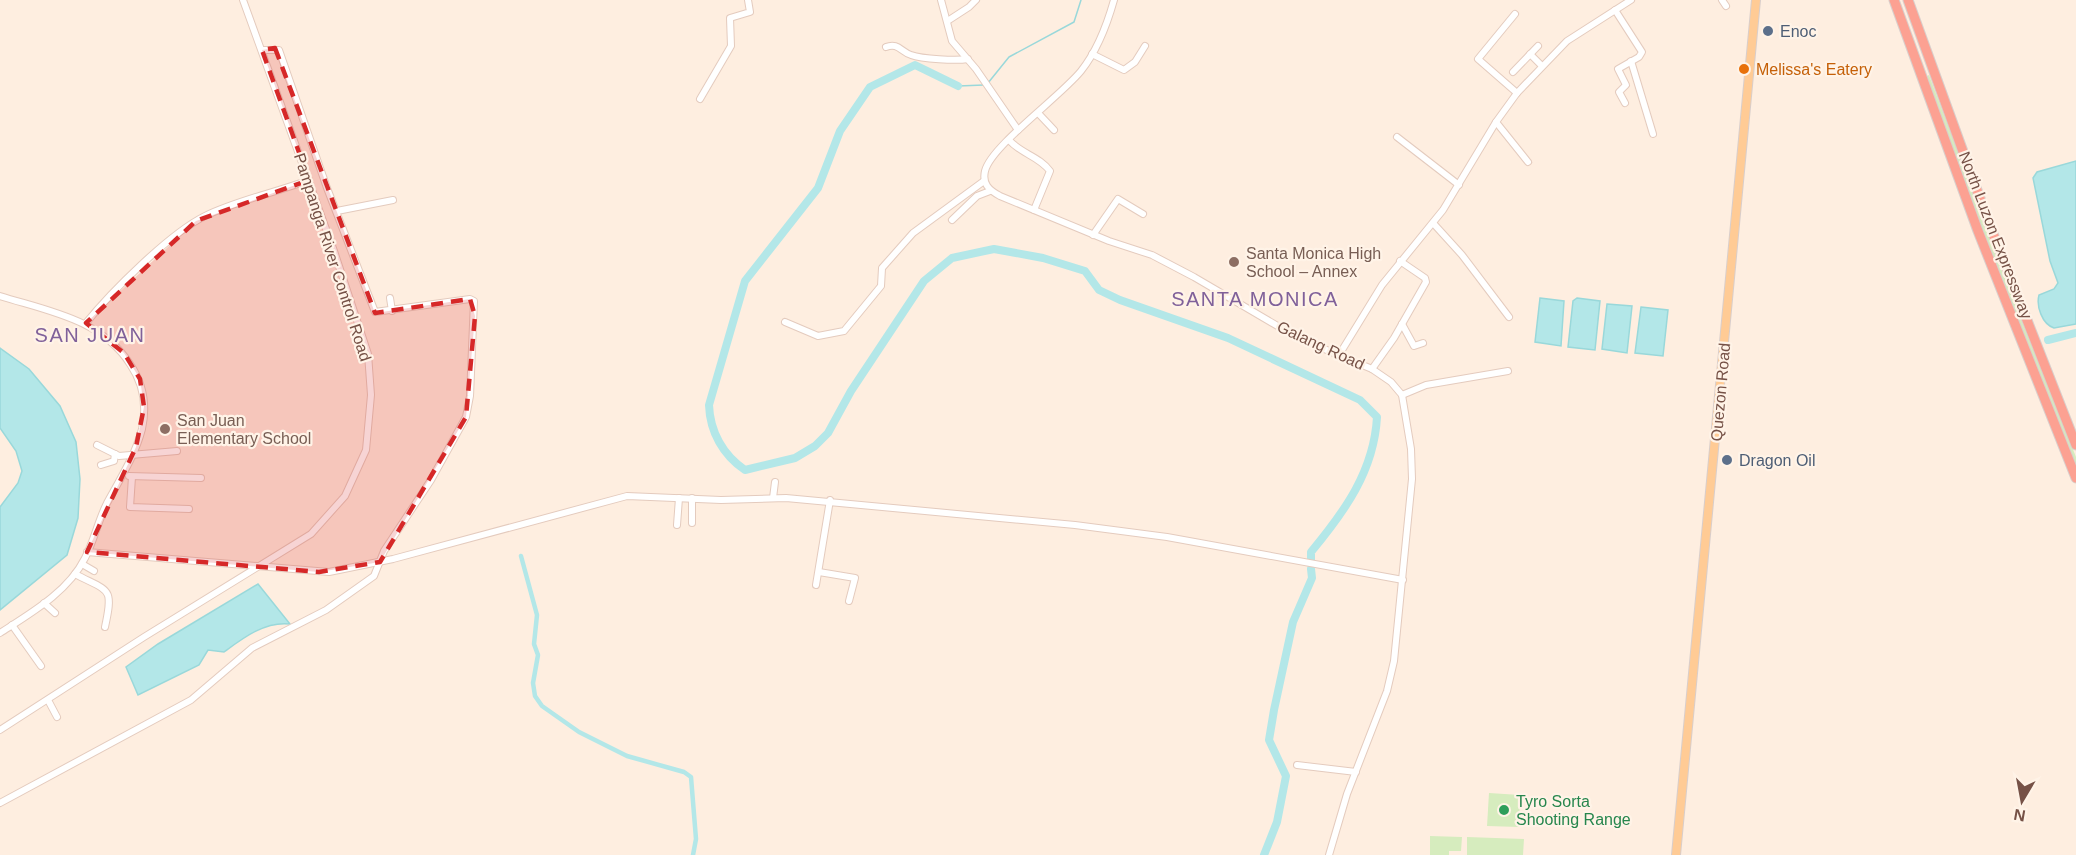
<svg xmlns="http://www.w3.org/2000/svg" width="2076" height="855" font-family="Helvetica,sans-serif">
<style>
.green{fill:#d6ecbe}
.water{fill:#b3e7e8;stroke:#99d8da;stroke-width:1.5}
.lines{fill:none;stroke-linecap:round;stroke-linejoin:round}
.stream{stroke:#99d8da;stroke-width:1.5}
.canal{stroke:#b3e7e8;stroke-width:4.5}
.river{stroke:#b3e7e8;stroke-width:8}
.minor-casing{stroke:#e4cbbe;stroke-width:8}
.major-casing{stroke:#d9cecb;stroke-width:10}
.highway-casing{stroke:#d9cecb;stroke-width:11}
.minor{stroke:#fff;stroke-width:6}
.major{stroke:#ffcb95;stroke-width:8}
.highway{stroke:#fca192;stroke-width:9}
.marked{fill:#d62828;fill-opacity:0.2;stroke:#d62828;stroke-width:4.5;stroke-dasharray:12 8;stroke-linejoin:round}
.service-dot{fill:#5c6f8a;stroke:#fff3e7;stroke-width:2}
.food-dot{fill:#e8710a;stroke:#fff3e7;stroke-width:2}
.education-dot{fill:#8d6e63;stroke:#fff3e7;stroke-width:2}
.leisure-dot{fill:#2e9e5b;stroke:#fff3e7;stroke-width:2}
.labels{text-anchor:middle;stroke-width:4.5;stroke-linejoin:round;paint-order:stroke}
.service-label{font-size:16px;fill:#4e5e75;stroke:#fff3e7;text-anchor:start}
.food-label{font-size:16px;fill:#c56008;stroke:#fff3e7;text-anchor:start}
.street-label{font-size:16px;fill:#765146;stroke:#fff3e7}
.education-label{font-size:16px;fill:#785e54;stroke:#fff3e7;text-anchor:start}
.leisure-label{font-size:16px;fill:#27864d;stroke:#fff3e7;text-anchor:start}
.quarter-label{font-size:20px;letter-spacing:1.5px;fill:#80619a;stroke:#fff3e7}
</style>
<rect width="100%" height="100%" fill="#feeee0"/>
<g class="green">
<polygon points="1929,75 2014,302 2076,457 2076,469 1991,253 1931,90 1927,76"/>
<polygon points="1489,793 1520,795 1519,827 1487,826"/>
<polygon points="1430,836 1462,837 1461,851 1449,851 1449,855 1430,855"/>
<polygon points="1467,837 1524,839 1523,855 1467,855"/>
</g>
<g class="water">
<path d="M2076,161v163l-22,4c-12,-4 -18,-22 -15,-33l15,-6 4,-6 -8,-22 -17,-83 4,-6z"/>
<polygon points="1540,298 1564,301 1561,346 1535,342"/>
<polygon points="1577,298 1600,301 1595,350 1568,347 1573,301"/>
<polygon points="1607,304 1632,306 1627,353 1602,349"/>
<polygon points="1641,307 1668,310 1663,356 1635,353"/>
<polygon points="0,348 29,369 60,406 76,442 80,479 78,518 67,555 0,610 0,507 18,483 22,471 16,451 0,428"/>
<path d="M258,584l32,40c-25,-3 -47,14 -66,28l-16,-2 -9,15 -61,30 -12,-28 32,-23z"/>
</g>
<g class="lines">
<g class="stream">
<polyline points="988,83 1009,57 1074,22 1081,0"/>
<polyline points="958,86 984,85"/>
</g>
<polyline class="canal" points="521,556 537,615 534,644 538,655 533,683 535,696 542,706 579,732 627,756 684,772 691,777 696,839 693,855"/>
<g class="river">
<path d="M958,86l-43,-21 -45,22 -30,44 -22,57 -73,93 -36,124c1,27 14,50 36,65l50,-12 20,-12 13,-13 23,-42 73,-110 28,-23 42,-9 49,9 42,13 14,19 21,10 108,38 132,62 17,17c-3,54 -32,94 -66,135v9"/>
<polyline points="2048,340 2076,333"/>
<polyline points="1264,855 1277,822 1286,776 1269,740 1274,710 1293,622 1312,578 1311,569"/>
</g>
<defs>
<g id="minor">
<polyline points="941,0 952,41 976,69 1018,130"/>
<path d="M1114,0c-7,25 -17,51 -33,71 -20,25 -90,75 -96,100 -3,13 4,19 15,25l109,45 43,14 42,22 104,61 74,31 19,13 11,13 9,54 1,30 -18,182 -7,30 -40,103 -18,61"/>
<polyline points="1722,0 1726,6"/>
<polyline points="1615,10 1642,52 1639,57 1618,69 1626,85 1619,92 1625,103"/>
<polyline points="1515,14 1478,59 1517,93"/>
<polyline points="949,20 969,7 976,0"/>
<path d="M886,47c12,-5 15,5 25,8 11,4 45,6 57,4"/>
<polyline points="1092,54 1124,70 1135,62 1145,46"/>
<polyline points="1530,54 1542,66"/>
<polyline points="1631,61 1653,134"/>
<polyline points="1513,72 1538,46"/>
<polyline points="700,99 731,46 730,18 750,12 748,0"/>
<polyline points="1038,113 1054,130"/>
<polyline points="1496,122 1528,162"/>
<polyline points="1397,137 1459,185"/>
<path d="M1009,140c12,14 30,16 41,31l-16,39"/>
<polyline points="337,211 393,200"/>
<polyline points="952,220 977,196 990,191"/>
<polyline points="1433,223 1462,255 1509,317"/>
<polyline points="1093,235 1118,199 1143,214"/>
<path d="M0,296c48,15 101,23 130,68 13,19 17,42 12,65 -7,27 -22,50 -35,74 -9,18 -13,38 -22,55 -17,34 -54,55 -85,75"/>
<polyline points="390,298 392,311"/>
<polyline points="785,322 818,336 844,331 881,286 882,268 913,233 984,181"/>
<path d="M86,323c25,-31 83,-89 119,-107 33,-16 69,-23 104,-36"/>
<polyline points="1402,324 1414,346 1423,343"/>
<polyline points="1339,355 1382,285 1443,210 1496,122 1517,93 1567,41 1631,0"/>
<polyline points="1372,369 1394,338 1426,282 1425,278 1400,261"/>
<polyline points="1402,395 1426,385 1508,371"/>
<polyline points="97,445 119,456 177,451"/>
<polyline points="101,465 114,461 115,454"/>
<polyline points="129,476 201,478"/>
<polyline points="132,477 130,507 189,509"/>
<polyline points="692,498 692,523"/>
<polyline points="773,498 775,482"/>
<polyline points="677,525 679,498"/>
<polyline points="87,552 329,572 393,559 627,496 721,500 786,498 1075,525 1167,537 1403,580"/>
<polyline points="82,564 94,571"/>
<polyline points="819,572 855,578 849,601"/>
<path d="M75,574c34,18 39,12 30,53"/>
<polyline points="816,585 830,500"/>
<polyline points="44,603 55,613"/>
<polyline points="12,625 41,666"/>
<polyline points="48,700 57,717"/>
<polyline points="0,730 144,637 311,534 345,496 366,450 371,395 368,354 334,251 243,0"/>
<polyline points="1297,765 1356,772"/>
<polyline points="0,803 191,700 252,648 326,610 374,576 384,551 431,480 466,417 470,396 474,301 470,299 375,312 327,188 279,50 262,50"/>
</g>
<polyline id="major" points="1676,855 1756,0"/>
<g id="highway">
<polyline points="1894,0 1978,231 2076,478"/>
<polyline points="1908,0 1990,226 2076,445"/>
</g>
</defs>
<use href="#minor" class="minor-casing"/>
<use href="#major" class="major-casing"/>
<use href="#highway" class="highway-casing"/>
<use href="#minor" class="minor"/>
<use href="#major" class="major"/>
<use href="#highway" class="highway"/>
</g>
<path class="marked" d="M275,48l100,265 95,-14 5,17 -9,101 -86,145 -61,10 -232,-20 49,-105 8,-40 -4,-28 -16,-26 -38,-30 110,-102 113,-41 -47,-130z"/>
<g class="service-dot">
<circle cx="1768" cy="31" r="6"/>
<circle cx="1727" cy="460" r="6"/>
</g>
<circle class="food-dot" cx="1744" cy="69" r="6"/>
<g class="education-dot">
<circle cx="1234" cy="262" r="6"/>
<circle cx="165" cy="429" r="6"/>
</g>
<circle class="leisure-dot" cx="1504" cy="810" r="6"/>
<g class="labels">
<g class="service-label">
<text x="1780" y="37">Enoc</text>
<text x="1739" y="466">Dragon Oil</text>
</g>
<g class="food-label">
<text x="1756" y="75">Melissa's Eatery</text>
</g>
<g class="street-label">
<text transform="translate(1996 235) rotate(69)" y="6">North Luzon Expressway</text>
<text transform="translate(333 257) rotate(72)" y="6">Pampanga River Control Road</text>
<text transform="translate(1321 345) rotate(25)" y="6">Galang Road</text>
<text transform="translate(1720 392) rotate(-85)" y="6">Quezon Road</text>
</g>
<g class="education-label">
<text x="1246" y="259">Santa Monica High<tspan x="1246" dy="18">School – Annex</tspan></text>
<text x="177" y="426">San Juan<tspan x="177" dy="18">Elementary School</tspan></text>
</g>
<g class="leisure-label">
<text x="1516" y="807">Tyro Sorta<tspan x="1516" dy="18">Shooting Range</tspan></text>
</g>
<g class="quarter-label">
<text x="1255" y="306">SANTA MONICA</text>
<text x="90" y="342">SAN JUAN</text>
</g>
</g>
<g transform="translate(2022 801) rotate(190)" stroke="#fff3e7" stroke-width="4.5" paint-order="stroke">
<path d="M0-4.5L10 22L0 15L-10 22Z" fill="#765146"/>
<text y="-9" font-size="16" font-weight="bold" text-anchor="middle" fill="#765146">N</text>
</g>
</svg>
